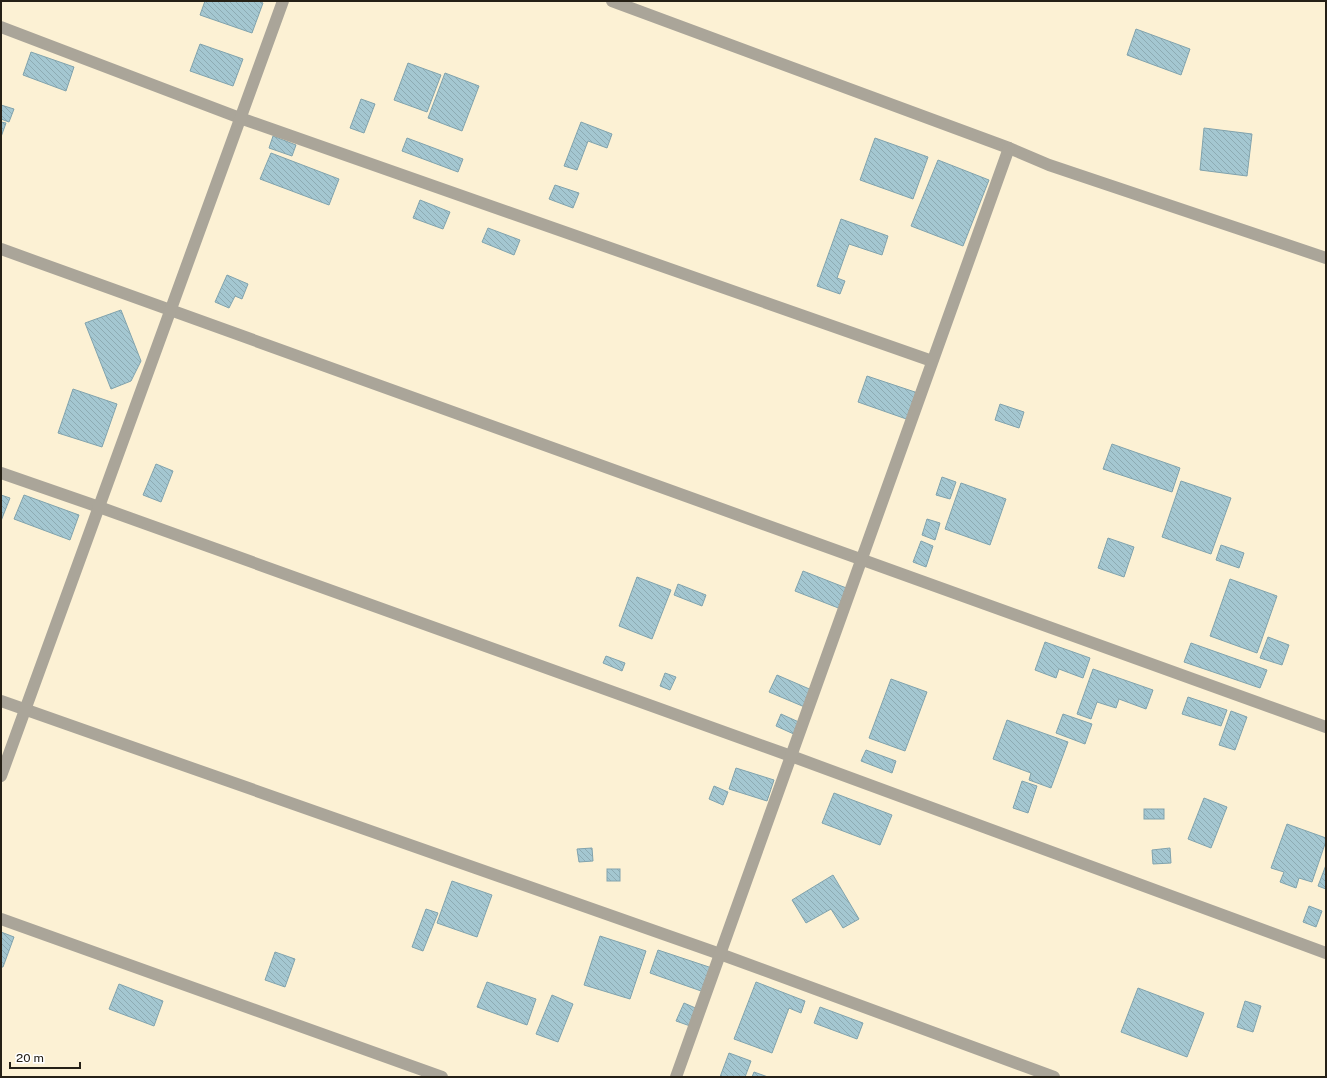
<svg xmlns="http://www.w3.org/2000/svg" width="1327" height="1078" font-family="'Public Sans',sans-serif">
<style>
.building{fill:url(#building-back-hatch);stroke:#81a3ad}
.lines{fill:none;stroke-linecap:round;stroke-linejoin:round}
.street{stroke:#aaa599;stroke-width:12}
</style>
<defs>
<pattern id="building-back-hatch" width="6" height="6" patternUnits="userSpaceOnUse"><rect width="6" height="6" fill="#a4c7d1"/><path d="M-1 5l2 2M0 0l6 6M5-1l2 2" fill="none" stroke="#8dabb3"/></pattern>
</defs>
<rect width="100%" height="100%" fill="#fcf1d4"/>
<g class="building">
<polygon points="205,1 259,1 263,3 252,33 200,15"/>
<polygon points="1136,29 1190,49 1181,75 1127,55"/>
<polygon points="200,44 243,59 233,86 190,71"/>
<polygon points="31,52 74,67 66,91 23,75"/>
<polygon points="408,63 441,75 427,112 394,100"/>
<polygon points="445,73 479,86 462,131 428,118"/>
<polygon points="361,99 375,104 364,133 350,128"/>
<polygon points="1,105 14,109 9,122 1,119"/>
<polygon points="1,122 6,123 1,137"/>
<polygon points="581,122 612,134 607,148 588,141 577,170 564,166"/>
<polygon points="1204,128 1252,134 1247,176 1200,170"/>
<polygon points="273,136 296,145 292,156 269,148"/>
<polygon points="407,138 463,159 458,172 402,151"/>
<polygon points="875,138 928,157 913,199 860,180"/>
<polygon points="271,153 339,179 329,205 260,179"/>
<polygon points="938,160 989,180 963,246 911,226"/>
<polygon points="555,185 579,193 573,208 549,199"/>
<polygon points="420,200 450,212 443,229 413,218"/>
<polygon points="841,219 888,236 882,255 849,244 837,278 845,281 840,294 817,286"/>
<polygon points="488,228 520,240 514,255 482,242"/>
<polygon points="227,275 248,284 242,299 235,296 229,308 215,302"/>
<polygon points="121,310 141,361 131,381 111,389 85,323"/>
<polygon points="867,376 921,394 912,421 858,402"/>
<polygon points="73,389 117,404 102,447 58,433"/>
<polygon points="1000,404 1024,412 1019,428 995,420"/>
<polygon points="1112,444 1180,468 1172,492 1103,469"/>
<polygon points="156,464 173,471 161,502 143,495"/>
<polygon points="942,477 956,482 950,499 936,495"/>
<polygon points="1181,481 1231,498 1211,554 1162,537"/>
<polygon points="961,483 1006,499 990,545 945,529"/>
<polygon points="1,495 10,498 1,521"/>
<polygon points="24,495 79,515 70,540 14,519"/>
<polygon points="927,519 940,523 935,540 922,535"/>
<polygon points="1108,538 1134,547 1124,577 1098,568"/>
<polygon points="921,541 933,546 926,567 913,562"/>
<polygon points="1221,545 1244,553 1239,568 1216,560"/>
<polygon points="803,571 854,591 846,611 795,591"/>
<polygon points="637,577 671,590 652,639 619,626"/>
<polygon points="1230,579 1277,596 1257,653 1210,636"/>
<polygon points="678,584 706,595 702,606 674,595"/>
<polygon points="1268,637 1289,645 1282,665 1260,658"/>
<polygon points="1045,642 1090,658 1083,678 1059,669 1056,678 1035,670"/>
<polygon points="1191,643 1267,670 1260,688 1184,662"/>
<polygon points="606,656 625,663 622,671 603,663"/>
<polygon points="1093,669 1153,690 1146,709 1119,699 1116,708 1097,702 1091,719 1077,714"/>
<polygon points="665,673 676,677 670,690 660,686"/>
<polygon points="777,675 814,691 807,708 769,692"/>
<polygon points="891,679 927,692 905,751 869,738"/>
<polygon points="1188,697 1227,710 1221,726 1182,714"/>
<polygon points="1231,711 1247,717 1235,750 1219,745"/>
<polygon points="781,714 801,723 796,735 776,726"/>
<polygon points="1063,714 1092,724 1085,744 1056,733"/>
<polygon points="1007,720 1068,742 1051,788 1029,780 1031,773 993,759"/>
<polygon points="866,750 896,761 892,773 861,761"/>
<polygon points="736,768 774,780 767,801 729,789"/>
<polygon points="1022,781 1037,786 1028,813 1013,808"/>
<polygon points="714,786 728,792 723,805 709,799"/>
<polygon points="834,793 892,815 880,845 822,823"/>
<polygon points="1204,798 1227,807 1211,848 1188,839"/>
<rect x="1144" y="809" width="20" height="10"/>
<polygon points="1287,824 1326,838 1326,841 1312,882 1299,878 1296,888 1280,882 1284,872 1271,868"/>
<polygon points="592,848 593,861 579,862 577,849"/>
<polygon points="1170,848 1171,863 1153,864 1152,850"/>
<polygon points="1326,865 1326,889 1318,886"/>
<rect x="607" y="869" width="13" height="12"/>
<polygon points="833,875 859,919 843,928 831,909 806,923 792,900"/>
<polygon points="452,881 492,895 477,937 437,923"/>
<polygon points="1309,906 1322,911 1316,927 1303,922"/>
<polygon points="426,909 438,913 423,951 412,947"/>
<polygon points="1,932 14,937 3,967 1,967"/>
<polygon points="600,936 646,951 630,999 584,985"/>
<polygon points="658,950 712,968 704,992 650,973"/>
<polygon points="275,952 295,959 285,987 265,980"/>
<polygon points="487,982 536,999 527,1025 477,1007"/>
<polygon points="756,982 805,1001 801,1013 789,1008 772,1053 734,1039"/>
<polygon points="119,984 163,1001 154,1026 109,1009"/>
<polygon points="1138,988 1204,1013 1187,1057 1121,1032"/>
<polygon points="552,995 573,1004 558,1042 536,1034"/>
<polygon points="1245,1001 1261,1006 1253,1032 1237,1027"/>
<polygon points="684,1003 700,1010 693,1027 676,1021"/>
<polygon points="820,1007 863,1023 857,1039 814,1023"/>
<polygon points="729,1053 751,1061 745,1077 720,1077"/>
<polygon points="754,1072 768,1077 752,1077"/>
</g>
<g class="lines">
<g class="street">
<polyline points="612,1 1009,148 1049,165 1326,258"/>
<polyline points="1,27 240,118 932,361"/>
<polyline points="1,249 1326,727"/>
<polyline points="1,473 99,507 791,756 1326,953"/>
<polyline points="1,701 720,954 1054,1077"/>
<polyline points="1,776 283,1"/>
<polyline points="1,919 442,1077"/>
<polyline points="676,1077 1009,148"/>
</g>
</g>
<rect width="1327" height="1078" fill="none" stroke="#252016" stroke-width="4"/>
<path d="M10 1062v6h70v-6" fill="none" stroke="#252016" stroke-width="2"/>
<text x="16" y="1062" font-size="12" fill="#252016" stroke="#ffffff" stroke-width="3" paint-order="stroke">20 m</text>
</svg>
